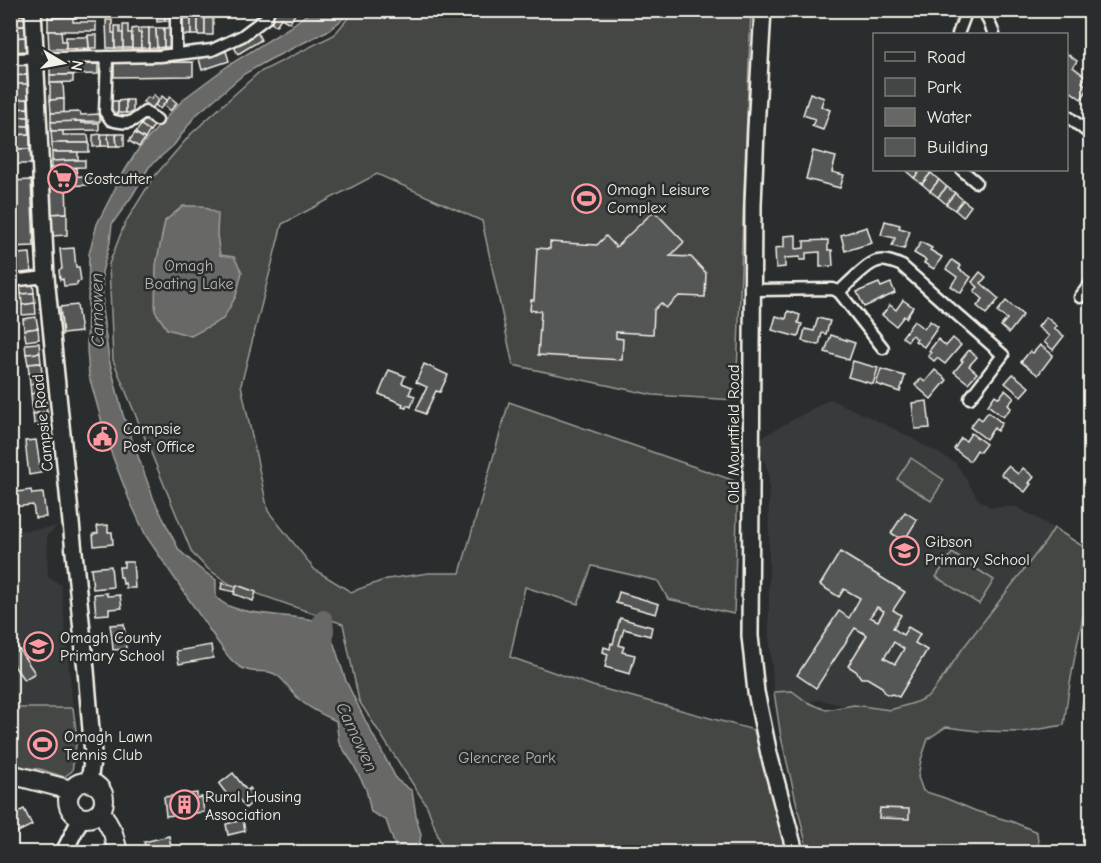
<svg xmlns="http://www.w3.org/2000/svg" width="1101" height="863" font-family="'Comic Neue',sans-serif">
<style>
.built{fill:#373a3a}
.green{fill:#444645;stroke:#9c9c96;stroke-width:1.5}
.water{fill:#676866;stroke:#9f9f9a;stroke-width:1.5}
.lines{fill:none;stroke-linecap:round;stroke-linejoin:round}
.river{stroke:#676866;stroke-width:20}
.building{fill:#555756;stroke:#f4f1e8;stroke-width:1.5;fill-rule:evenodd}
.street-casing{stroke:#f4f1e8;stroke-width:15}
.secondary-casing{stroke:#f4f1e8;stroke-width:20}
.highway-casing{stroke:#f4f1e8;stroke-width:22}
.street{stroke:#2a2d2e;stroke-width:10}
.secondary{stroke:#2a2d2e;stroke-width:15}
.highway{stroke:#2a2d2e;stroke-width:18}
.labels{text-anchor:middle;stroke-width:5;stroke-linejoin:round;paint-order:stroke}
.poi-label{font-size:16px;fill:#f4f1e8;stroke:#2a2d2e;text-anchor:start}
.park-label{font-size:16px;fill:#b6b5af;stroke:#2a2d2e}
.street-label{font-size:16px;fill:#f4f1e8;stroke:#2a2d2e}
.water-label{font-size:18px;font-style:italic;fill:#b5b3ae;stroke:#2a2d2e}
</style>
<rect width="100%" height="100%" fill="#2a2d2e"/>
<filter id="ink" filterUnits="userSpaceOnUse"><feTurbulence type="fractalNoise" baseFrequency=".0167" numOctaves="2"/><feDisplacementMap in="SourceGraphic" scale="12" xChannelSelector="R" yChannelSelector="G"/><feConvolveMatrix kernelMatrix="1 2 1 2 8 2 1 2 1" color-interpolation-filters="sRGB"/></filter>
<g filter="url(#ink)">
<g class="built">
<polygon points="830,399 895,429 956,463 978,499 990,507 1017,507 1054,528 1046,541 963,648 942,679 929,696 914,703 890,710 854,705 846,706 820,700 807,702 792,691 774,692 769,634 769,475 757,440"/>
<polygon points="57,527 47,535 48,577 61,585 73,708 11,708 10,532"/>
</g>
<g class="green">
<polygon points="354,11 751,11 736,400 653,395 513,365 482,221 377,174 282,224 241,385 268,511 315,570 351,592 387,579 429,573 460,573 509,402 738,482 734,614 668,599 658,581 592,566 578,604 525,587 510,657 593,686 754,730 786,852 444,852 427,806 359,701 343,624 230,584 208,569 192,553 113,360 109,264 125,223 153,178 191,134 258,73 334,35"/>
<polygon points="911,458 944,480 931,501 897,479"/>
<polygon points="1054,528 1090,551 1090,583 1076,650 1068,695 1064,725 1023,732 978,731 946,727 928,739 921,760 918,777 923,791 945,798 976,811 1013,822 1037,832 1039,852 808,852 781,737 774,692 792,691 807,702 826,710 854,705 890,710 914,703 929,696 942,679 963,648 1046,541"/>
<polygon points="952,553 994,580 979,604 936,577"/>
<polygon points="10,708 73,708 77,738 72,771 64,777 40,769 11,767"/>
</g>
<g class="water">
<path d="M311,11h39l-6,7 -15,12 -60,30 -25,14 -49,42 -21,29 -25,22 -17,29 -20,28 -2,18 -8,30 1,29 -1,8 7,50 14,56 31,85 25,50 20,18 17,12v17c4,4 10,8 15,10 29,10 59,7 88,14l15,23 12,37 20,41 31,58 15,11 5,30 4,13 -3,18h-21l-11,-32 -15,-8 -5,-23 -14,-27 -13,-19 -3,-22c-13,-6 -26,-12 -36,-21 -8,-7 -14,-18 -22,-24 -11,-8 -19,-2 -31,-6 -13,-3 -22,-18 -30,-29l-71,-105 -17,-37 -20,-52 -20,-71 -2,-27 2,-95 8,-30 25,-49 15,-24 34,-39 15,-15 43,-32 61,-38z"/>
<polygon points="183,206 202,206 218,214 217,235 220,255 234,257 242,272 236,296 223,319 191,336 167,329 155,311 156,265 165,221"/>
</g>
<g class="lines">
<polyline class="river" points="323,620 324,629 323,655"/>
</g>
<g class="building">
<polygon points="10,10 26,10 26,15 11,16"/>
<polygon points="48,10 86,10 86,17 48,18"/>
<polygon points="274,10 289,10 295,14 290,23 281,18 276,26 268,21"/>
<polygon points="156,14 165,14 165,21 157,22"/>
<rect x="165" y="14" width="8" height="7"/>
<polygon points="26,15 26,26 11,26 11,16"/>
<polygon points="73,17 73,22 96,22 96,31 48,31 48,18"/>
<rect x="183" y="18" width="8" height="17"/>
<rect x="191" y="18" width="7" height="17"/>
<rect x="198" y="18" width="7" height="17"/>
<rect x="205" y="18" width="8" height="17"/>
<polygon points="106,20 112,20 112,33 115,33 115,48 107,48"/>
<polygon points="123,25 128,25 128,33 132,33 132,48 123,48"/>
<polygon points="26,26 26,37 10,38 10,27"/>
<polygon points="115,26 120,26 120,33 123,33 123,48 115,48"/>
<polygon points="138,28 138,33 141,33 141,48 132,48 132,29"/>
<rect x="141" y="28" width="8" height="20"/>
<polygon points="149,28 156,28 157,48 149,48"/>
<polygon points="156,28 164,28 164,47 157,48"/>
<rect x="164" y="28" width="8" height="19"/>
<polygon points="48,31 61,31 62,41 66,41 66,49 49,49"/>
<polygon points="257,32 261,40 238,54 234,47"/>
<polygon points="88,35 97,35 97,48 89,48"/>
<polygon points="26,37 26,51 10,52 10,38"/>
<polygon points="66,37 88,37 89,48 66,49"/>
<polygon points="226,51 229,61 202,70 199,59"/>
<polygon points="1066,53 1077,61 1073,67 1086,77 1082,82 1089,88 1081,99 1066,88"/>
<polygon points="193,62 193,76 114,77 114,63"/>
<polygon points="13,64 27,64 27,75 10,76 10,67 13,67"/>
<polygon points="98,64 98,74 50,75 50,65"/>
<polygon points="27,75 28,84 10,85 10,76"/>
<polygon points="50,75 73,75 73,82 50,83"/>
<polygon points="50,83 63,83 64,99 50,100"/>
<polygon points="14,84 28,84 28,99 14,100"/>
<polygon points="810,93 824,98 821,106 830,110 823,130 812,126 815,119 803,115"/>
<polygon points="154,95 159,100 152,108 143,102 148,97 151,99"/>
<polygon points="162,96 167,100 160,109 155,105"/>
<polygon points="170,97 177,103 170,111 163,105"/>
<polygon points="28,99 28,108 15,109 14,100"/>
<polygon points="64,99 64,113 51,113 50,100"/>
<polygon points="126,100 126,113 118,113 118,101"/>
<rect x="126" y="100" width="7" height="13"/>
<polygon points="111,101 118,101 118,113 111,114"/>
<polygon points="28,108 29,117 15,117 15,109"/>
<polygon points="80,112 81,115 100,114 100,121 51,122 51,113"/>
<polygon points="147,116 156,123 150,131 141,125"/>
<polygon points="15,117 29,117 29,126 10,126 10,120 15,119"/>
<polygon points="81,121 81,123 99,123 99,130 51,131 51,122"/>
<polygon points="141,125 150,131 145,139 135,133"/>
<polygon points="15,126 29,126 30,134 16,135"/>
<polygon points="51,131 63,131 63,135 88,135 89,143 52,143"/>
<polygon points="135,133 145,139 139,147 129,141"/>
<polygon points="30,134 30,149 16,149 16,135"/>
<polygon points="101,134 108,134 109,146 101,146"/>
<polygon points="101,134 101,146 93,147 93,135"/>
<polygon points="108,134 116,134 117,146 109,146"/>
<polygon points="116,134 124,134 124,146 117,146"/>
<rect x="52" y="143" width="37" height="9"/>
<polygon points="16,149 30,149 31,164 17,164"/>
<polygon points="813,151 836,157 832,172 844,175 840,188 806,179"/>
<polygon points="52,152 78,152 78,160 52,161"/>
<polygon points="78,160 85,160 85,167 52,168 52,161"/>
<polygon points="50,168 76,168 77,176 50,177"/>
<polygon points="907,170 921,170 914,178 906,171"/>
<polygon points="921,170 926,170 931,173 922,184 914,178"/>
<polygon points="931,173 939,180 930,191 922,184"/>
<polygon points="91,176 91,185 50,186 50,177"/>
<polygon points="31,180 34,246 10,247 10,181"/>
<polygon points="939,180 947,187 938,197 930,191"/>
<polygon points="50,186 66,186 67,213 51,214"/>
<polygon points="947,187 955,193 946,204 938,197"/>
<polygon points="955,193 963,200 955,210 946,204"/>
<polygon points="963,200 971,206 963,217 955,210"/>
<polygon points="654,211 684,242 670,256 691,257 706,273 705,297 679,296 666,308 661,303 654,310 653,334 616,332 616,338 623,339 622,360 538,355 541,311 530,310 531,300 534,300 537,248 550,249 550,242 597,245 606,236 616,247"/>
<polygon points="67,213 67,235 52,236 51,214"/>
<polygon points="885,221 900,225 899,228 910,231 904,249 892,246 895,238 881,235"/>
<polygon points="867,227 872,243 845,251 841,235"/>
<polygon points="796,235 796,249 804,248 804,241 828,240 828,250 832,250 833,266 820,267 820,252 806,253 806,260 800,260 800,257 785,258 785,267 776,268 775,248 784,247 784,236"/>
<polygon points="921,242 932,248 930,250 942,257 934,269 924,263 926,260 914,253"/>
<polygon points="74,248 76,267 79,267 81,281 77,282 77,285 64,286 63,279 60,280 59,270 62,269 60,249"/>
<polygon points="30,253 32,274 18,275 17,254"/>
<polygon points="952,260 961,266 959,269 971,277 961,293 951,286 957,277 946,269"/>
<polygon points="980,272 986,277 981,283 999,299 986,314 977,306 983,299 974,291 978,287 972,282"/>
<polygon points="33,282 34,293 21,294 20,284"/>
<polygon points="879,283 881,287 891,283 895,293 864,307 857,292"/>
<polygon points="34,293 35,303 22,305 21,294"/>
<polygon points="903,300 913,307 906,318 904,316 896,326 882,315 890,305 896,310"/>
<polygon points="1006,301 1023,315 1009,333 1001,326 1007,319 997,312"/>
<polygon points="35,303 36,314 22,315 22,305"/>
<polygon points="77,305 81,332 63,334 60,307"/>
<polygon points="788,311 800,315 798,323 802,324 798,337 772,330 776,316 786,319"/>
<polygon points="36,317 38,328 24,330 23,319"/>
<polygon points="1046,317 1057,326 1054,329 1064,336 1053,350 1044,342 1049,336 1038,327"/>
<polygon points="818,318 830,321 826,334 822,333 819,345 802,341 805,329 814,331"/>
<polygon points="914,321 924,329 930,321 938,327 924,347 915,341 917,339 912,335 908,341 902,337"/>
<polygon points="38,328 39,339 26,341 24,330"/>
<polygon points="831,335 855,343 849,360 825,352"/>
<polygon points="953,338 961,345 945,364 937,358 934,361 928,356 931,353 929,351 938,339 946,346"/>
<polygon points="39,343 40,353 26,354 25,344"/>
<polygon points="1040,345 1053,355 1038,375 1021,362 1030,351 1033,353"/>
<polygon points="969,350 977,357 969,366 977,373 968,383 954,372 963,361 961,360"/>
<polygon points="40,353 41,363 28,364 26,354"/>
<polygon points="853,361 878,368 873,384 848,377"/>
<polygon points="41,363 42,373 29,374 28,364"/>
<polygon points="424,364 448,375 440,392 436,391 425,414 416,410 427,387 416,382"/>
<polygon points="881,369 905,376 900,392 876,384"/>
<polygon points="389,370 405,376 402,383 412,387 409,394 415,396 411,407 407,405 406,408 402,407 403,404 379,394"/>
<polygon points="935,370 947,380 931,399 915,385 921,379 925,382"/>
<polygon points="42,373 43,382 30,384 29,374"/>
<polygon points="1013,374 1029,387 1021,396 1005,383"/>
<polygon points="43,382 44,392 31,394 30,384"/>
<polygon points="1005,390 1014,398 1008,405 1011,408 1003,417 988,405 995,395 999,398"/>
<polygon points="44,392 46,402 32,404 31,394"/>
<polygon points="927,401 930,428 915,429 912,403"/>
<polygon points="46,402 47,412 33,414 32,404"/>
<polygon points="47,412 48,422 34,424 33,414"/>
<polygon points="988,412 1002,423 997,431 994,428 986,439 970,427 978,417 982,420"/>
<polygon points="971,433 986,444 980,452 977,450 970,461 954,449 961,438 966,441"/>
<polygon points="36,440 41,473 29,475 25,441"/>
<polygon points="1008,466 1018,474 1023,468 1034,477 1029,483 1031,484 1025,492 1001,474"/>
<polygon points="31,490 32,494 43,493 46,517 35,518 33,505 10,507 10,493"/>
<polygon points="905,512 917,520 904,541 891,533"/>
<polygon points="108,525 108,532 112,532 113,544 94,546 93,534 98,533 97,526"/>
<path d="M840,552l65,40 -12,18 8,5 -8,13 10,7 5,-8 12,7 -5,9 12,7 -28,47 -7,-3 -2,1 -5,-2 -3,-6 -15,-9h-6l-5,-7 -8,-5 19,-31 -12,-7 -39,60 -19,-13 42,-64 10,7 11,-20 -16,-9 -5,8 -19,-12zM877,607l7,4 -6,10 -8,-4zM894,642l10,7 -9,15 -11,-6z"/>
<polygon points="124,562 133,562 135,588 126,588 125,583 123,584 122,577 120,577 119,567 124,567"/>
<polygon points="111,566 113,587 93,589 91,568"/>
<polygon points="222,583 237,587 235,592 221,589"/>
<polygon points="237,585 256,592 253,601 234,594"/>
<polygon points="619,592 659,604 656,614 616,603"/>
<polygon points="107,593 107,596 120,595 122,608 109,609 109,614 96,615 94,594"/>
<polygon points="620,618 652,627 650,636 624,629 619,645 624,647 622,652 635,655 630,674 605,667 608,654 603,652 604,647 610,649 611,643 613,644"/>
<polygon points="124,624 125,636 112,638 110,625"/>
<polygon points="10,636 35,673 24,680 10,660"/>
<polygon points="125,636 126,649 113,650 112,638"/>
<polygon points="211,645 213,658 179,664 176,651"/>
<polygon points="1083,702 1090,702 1090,711 1082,711"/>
<polygon points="233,773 247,791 250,788 257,798 246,808 237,797 232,801 219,784"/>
<polygon points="197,793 197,798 202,797 204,812 166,816 164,797"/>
<polygon points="880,808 909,809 909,819 879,818"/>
<polygon points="24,809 32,825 10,836 10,816"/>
<polygon points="243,820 245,831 228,835 226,824"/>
<polygon points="169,836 172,851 166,852 147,852 144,842"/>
</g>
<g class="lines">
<defs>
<g id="street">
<polyline points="176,10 176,54"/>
<polyline points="984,10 994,34"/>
<polyline points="958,34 967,10"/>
<path d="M107,57l-2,55 6,8c17,5 21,3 34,-8l12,8"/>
<polyline points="10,59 160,56 212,50 242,36 266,18 269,10"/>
<polyline points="1066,115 1090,134"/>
<polyline points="962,170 976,182"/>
<polyline points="10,281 46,277"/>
<polyline points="753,290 833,289 839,292 883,348"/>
<path d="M839,292c9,-8 28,-29 39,-31 8,-2 17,2 24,5l101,89 -33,43"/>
<polyline points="1080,297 1090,284"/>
</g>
<g id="secondary">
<polyline points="33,10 46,277 86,670 93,754 89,782"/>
<polyline points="763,10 756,129 753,205 750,636 756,692 769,754 795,852"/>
<polyline points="64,852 81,818"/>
</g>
<g id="highway">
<polyline points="10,774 71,790"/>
<circle cx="86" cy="800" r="18"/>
<polyline points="101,811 113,833 118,852"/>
</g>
</defs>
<use href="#street" class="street-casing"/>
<use href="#secondary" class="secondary-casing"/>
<use href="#highway" class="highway-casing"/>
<use href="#street" class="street"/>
<use href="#secondary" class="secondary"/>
<use href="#highway" class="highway"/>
</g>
</g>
<defs>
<symbol id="supermarket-ring" viewBox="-11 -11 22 22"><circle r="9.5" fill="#2a2d2e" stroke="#ff9aa2" stroke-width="1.5"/><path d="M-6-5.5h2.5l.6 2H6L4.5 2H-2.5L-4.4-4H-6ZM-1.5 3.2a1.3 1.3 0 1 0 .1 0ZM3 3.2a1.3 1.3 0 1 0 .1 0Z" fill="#ff9aa2"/></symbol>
<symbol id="stadium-ring" viewBox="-11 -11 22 22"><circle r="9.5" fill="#2a2d2e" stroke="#ff9aa2" stroke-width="1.5"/><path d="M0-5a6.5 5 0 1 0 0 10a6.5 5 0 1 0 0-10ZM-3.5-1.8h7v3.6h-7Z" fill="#ff9aa2"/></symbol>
<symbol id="civic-ring" viewBox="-11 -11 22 22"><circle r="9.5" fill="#2a2d2e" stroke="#ff9aa2" stroke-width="1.5"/><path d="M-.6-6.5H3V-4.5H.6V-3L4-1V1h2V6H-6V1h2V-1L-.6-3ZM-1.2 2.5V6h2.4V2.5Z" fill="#ff9aa2"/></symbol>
<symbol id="school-ring" viewBox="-11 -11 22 22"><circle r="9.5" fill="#2a2d2e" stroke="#ff9aa2" stroke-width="1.5"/><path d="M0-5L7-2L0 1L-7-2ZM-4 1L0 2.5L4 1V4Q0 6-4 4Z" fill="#ff9aa2"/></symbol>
<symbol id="building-ring" viewBox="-11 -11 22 22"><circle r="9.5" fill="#2a2d2e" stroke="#ff9aa2" stroke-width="1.5"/><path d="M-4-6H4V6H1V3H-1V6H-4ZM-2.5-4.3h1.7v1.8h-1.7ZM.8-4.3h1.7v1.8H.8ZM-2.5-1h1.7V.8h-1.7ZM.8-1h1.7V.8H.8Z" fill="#ff9aa2"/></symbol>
</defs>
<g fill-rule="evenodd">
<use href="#supermarket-ring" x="46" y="162" width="33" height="33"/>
<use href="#stadium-ring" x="570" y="182" width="33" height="33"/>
<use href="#civic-ring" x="86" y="420" width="33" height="33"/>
<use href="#school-ring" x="888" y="534" width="33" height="33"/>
<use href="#school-ring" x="22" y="630" width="33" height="33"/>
<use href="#stadium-ring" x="26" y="728" width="33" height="33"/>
<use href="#building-ring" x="168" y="788" width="33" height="33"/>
</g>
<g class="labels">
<g class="poi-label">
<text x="84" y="184">Costcutter</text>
<text x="607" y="195">Omagh Leisure<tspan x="607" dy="18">Complex</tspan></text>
<text x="123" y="434">Campsie<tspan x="123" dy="18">Post Office</tspan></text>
<text x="925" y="547">Gibson<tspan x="925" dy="18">Primary School</tspan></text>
<text x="60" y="643">Omagh County<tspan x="60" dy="18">Primary School</tspan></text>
<text x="64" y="742">Omagh Lawn<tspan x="64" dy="18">Tennis Club</tspan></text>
<text x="205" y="802">Rural Housing<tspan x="205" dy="18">Association</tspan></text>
</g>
<g class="park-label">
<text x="189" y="271">Omagh<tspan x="189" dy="18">Boating Lake</tspan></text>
<text x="507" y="763">Glencree Park</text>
</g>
<g class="street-label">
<text transform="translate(42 423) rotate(-96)" y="6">Campsie Road</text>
<text transform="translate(733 434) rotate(-90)" y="6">Old Mountfield Road</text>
</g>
<g class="water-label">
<text transform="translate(97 310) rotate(-91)" y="6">Camowen</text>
<text transform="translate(357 737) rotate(65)" y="6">Camowen</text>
</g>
</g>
<rect width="1101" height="863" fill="none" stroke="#2a2d2e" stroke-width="36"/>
<rect x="18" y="18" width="1065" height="827" fill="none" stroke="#f4f1e8" stroke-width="2" filter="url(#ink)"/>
<rect x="873" y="33" width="195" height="138" fill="#2a2d2e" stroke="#7b7b78" stroke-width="1.5"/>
<rect x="885" y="52" width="30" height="9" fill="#2a2d2e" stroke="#7b7b78" stroke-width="1.5"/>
<text x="927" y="63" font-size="18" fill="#f4f1e8">Road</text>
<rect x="885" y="78" width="30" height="18" fill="#444645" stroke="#7b7b78" stroke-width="1.5"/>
<text x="927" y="93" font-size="18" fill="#f4f1e8">Park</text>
<rect x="885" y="108" width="30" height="18" fill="#676866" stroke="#7b7b78" stroke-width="1.5"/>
<text x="927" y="123" font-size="18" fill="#f4f1e8">Water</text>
<rect x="885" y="138" width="30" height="18" fill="#555756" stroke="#7b7b78" stroke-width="1.5"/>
<text x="927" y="153" font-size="18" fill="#f4f1e8">Building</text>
<g transform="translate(63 63) rotate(100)" stroke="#2a2d2e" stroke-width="4.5" paint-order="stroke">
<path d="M0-4.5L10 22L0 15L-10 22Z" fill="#f4f1e8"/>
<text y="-9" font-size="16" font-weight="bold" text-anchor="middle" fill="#f4f1e8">N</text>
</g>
</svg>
